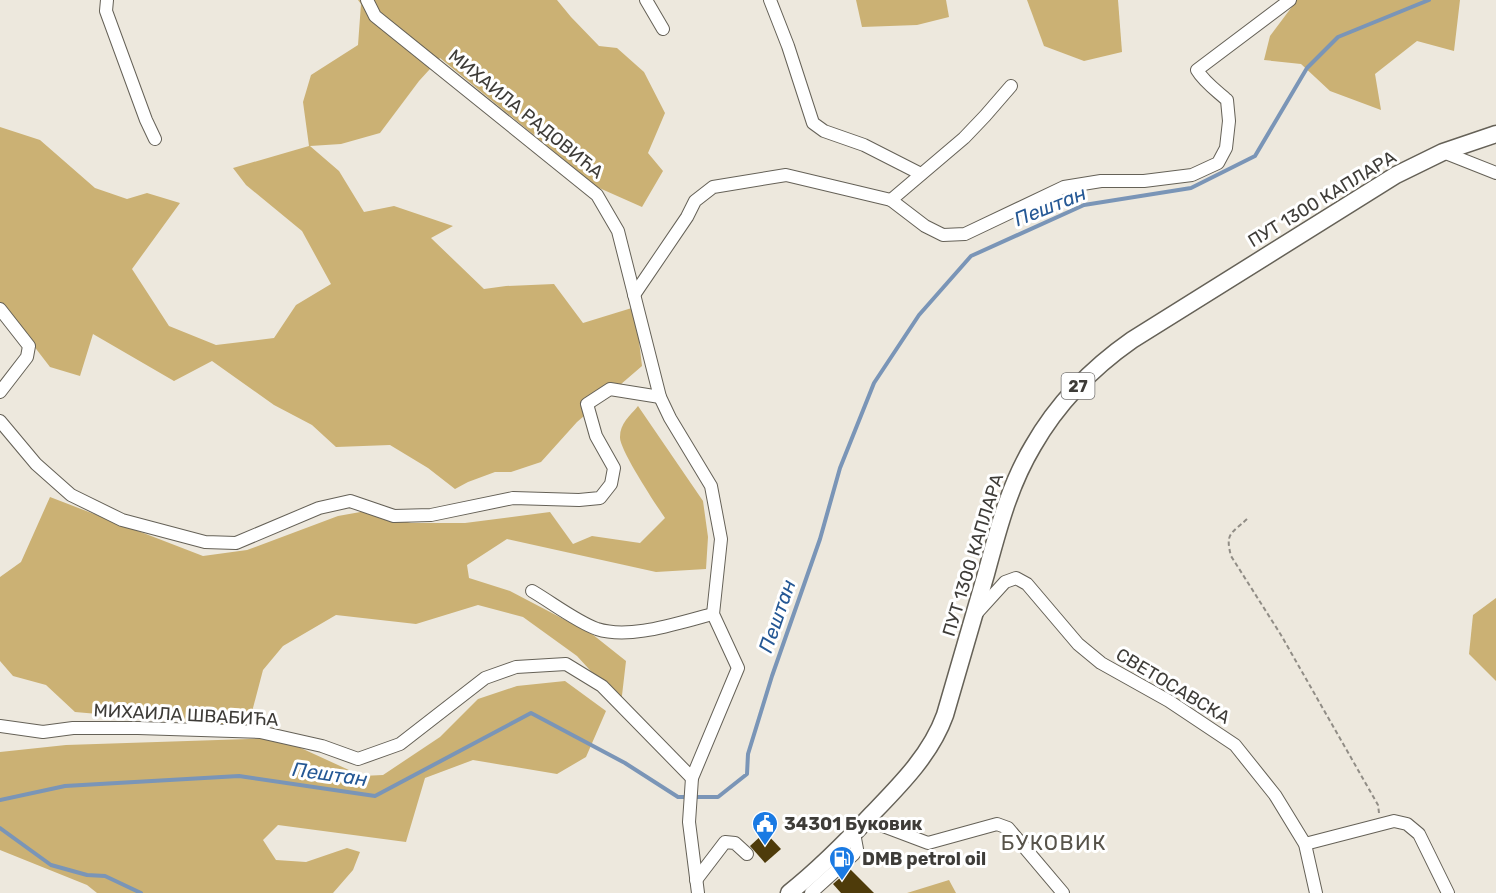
<svg xmlns="http://www.w3.org/2000/svg" width="1496" height="893" font-family="Rubik,sans-serif">
<style>
.forest{fill:#cbb174}
.lines{fill:none;stroke-linecap:round;stroke-linejoin:round}
.stream{stroke:#7a95b7;stroke-width:4}
.building{fill:#4e3b0a}
.minor-casing{stroke:#656157;stroke-width:14}
.major-casing{stroke:#656157;stroke-width:19}
.path{stroke:#918d86;stroke-width:2;stroke-dasharray:4.5 3;stroke-linecap:butt}
.minor{stroke:#fff;stroke-width:12}
.major{stroke:#fff;stroke-width:16}
.labels{text-anchor:middle;stroke-width:6;stroke-linejoin:round;paint-order:stroke}
.shield{fill:#fff;stroke:#787674;stroke-width:1.5}
.shield-label{font-size:16px;font-weight:bold;fill:#3e3c38}
.street-label{font-size:18px;fill:#3e3c38;stroke:#fff}
.poi-label{font-size:18px;font-weight:bold;fill:#3e3c38;stroke:#fff;text-anchor:start}
.water-label{font-size:20px;font-style:italic;fill:#255895;stroke:#fff}
.quarter-label{font-size:21px;letter-spacing:1.5px;fill:#57534a;stroke:#fff}
</style>
<rect width="100%" height="100%" fill="#ede8dd"/>
<g class="forest">
<polygon points="358,0 557,0 571,17 599,46 617,48 644,72 665,113 648,153 663,171 642,207 597,187 440,58 419,81 380,133 341,144 310,146 339,171 364,212 394,206 453,226 431,238 484,289 506,286 554,284 583,323 635,307 642,366 577,422 541,462 511,472 495,472 468,482 455,489 428,468 390,445 336,447 312,425 274,405 212,361 174,381 93,334 80,376 50,367 0,302 0,127 40,140 95,188 127,199 147,193 180,203 132,269 169,326 216,345 274,338 296,305 331,284 302,231 246,185 233,168 309,146 303,102 311,75 358,45 361,4"/>
<polygon points="856,0 946,0 949,17 917,25 862,27"/>
<polygon points="1027,0 1118,0 1122,52 1084,61 1044,46"/>
<polygon points="1297,0 1460,0 1454,51 1417,41 1375,74 1381,110 1330,91 1301,64 1264,60 1270,36"/>
<path d="M638,406l65,95 5,36 -2,32 -50,3 -149,-33 -40,26 2,13 41,13 82,43 34,27 -5,43 -44,-48 -54,-39 -45,-12 -62,19 -80,-9 -53,31 -20,24 -15,57 -173,-15 -29,-27 -33,-9 -13,-15v-84l21,-15 29,-65 153,59 44,-6 91,-34 28,-5 45,12h54l85,-11 23,32 19,-8 48,7 25,-25c-9,-13 -46,-69 -45,-81 0,-14 10,-21 18,-31z"/>
<polygon points="1496,598 1496,681 1469,654 1473,615"/>
<polygon points="565,681 606,711 586,757 557,774 473,760 425,778 406,842 278,825 263,840 276,860 306,862 347,848 360,852 353,870 333,893 97,893 87,885 0,850 0,752 66,745 279,738 362,776 383,775 440,737 478,699 517,686"/>
<polygon points="949,880 956,893 907,893"/>
</g>
<g class="lines">
<g class="stream">
<polyline points="0,800 65,786 239,776 375,796 531,713 625,763 678,797 718,797 747,774 748,754 772,676 820,539 840,468 874,383 919,315 971,256 1084,205 1191,188 1255,156 1307,68 1338,37 1429,0"/>
<polyline points="0,828 51,865 87,875 105,876 141,893"/>
</g>
</g>
<g class="building">
<polygon points="765,832 781,849 765,863 750,846"/>
<polygon points="850,869 874,893 841,893 833,884"/>
</g>
<g class="lines">
<defs>
<g id="minor">
<polyline points="107,0 106,11 146,120 155,139"/>
<polyline points="367,0 375,16 597,195 618,231 660,397 670,418 711,486 721,539 713,614 738,668 692,778 689,822 698,893"/>
<polyline points="646,0 663,29"/>
<polyline points="770,0 788,46 813,123 824,131 864,145 921,174"/>
<polyline points="1443,152 1496,173"/>
<polyline points="891,200 964,138 985,116 1011,86"/>
<path d="M634,295l53,-78 8,-16 18,-14 73,-12 105,25 34,26 18,9 22,-1 99,-47 37,-6h43l48,-6 26,-12 8,-15 3,-27 -2,-21c-10,-9 -23,-18 -30,-30l93,-70"/>
<polyline points="0,309 29,346 27,357 0,392"/>
<polyline points="0,421 36,464 71,495 122,520 205,542 236,543 319,508 350,501 394,516 431,515 513,498 579,500 600,498 611,484 614,468 596,436 587,404 610,389 660,397"/>
<path d="M532,591c19,11 45,31 65,38 34,11 83,-7 116,-15"/>
<polyline points="975,615 1005,582 1016,578 1027,584 1078,644 1101,663 1169,701 1235,745 1275,795 1305,844 1316,893"/>
<polyline points="0,726 43,732 73,728 138,728 260,732 322,746 358,759 400,744 485,678 516,667 566,664 602,686 692,778"/>
<polyline points="867,820 928,843 997,824 1008,828 1063,893"/>
<polyline points="1305,844 1394,821 1407,824 1419,834 1448,893"/>
<polyline points="696,880 725,842 735,843 747,854"/>
<polyline points="811,893 854,854 857,849 854,833"/>
</g>
<path id="major" d="M789,893c30,-24 57,-51 83,-79 29,-30 59,-60 73,-99 14,-47 27,-94 41,-141 12,-44 23,-88 47,-128 24,-42 59,-78 99,-106l264,-165 47,-23 53,-18"/>
</defs>
<use href="#minor" class="minor-casing"/>
<use href="#major" class="major-casing"/>
<path class="path" d="M1247,519c-16,15 -22,14 -16,37l50,79 97,170 1,8"/>
<use href="#minor" class="minor"/>
<use href="#major" class="major"/>
</g>
<defs>
<symbol id="civic-pin" viewBox="-11 -11 22 30"><path d="M0 17L-7.5 6A9.5 9.5 0 1 1 7.5 6Z" fill="#1a7ae3" stroke="#fff"/><path d="M-.6-6.5H3V-4.5H.6V-3L4-1V1h2V6H-6V1h2V-1L-.6-3ZM-1.2 2.5V6h2.4V2.5Z" fill="#fff"/></symbol>
<symbol id="fuel-pin" viewBox="-11 -11 22 30"><path d="M0 17L-7.5 6A9.5 9.5 0 1 1 7.5 6Z" fill="#1a7ae3" stroke="#fff"/><path d="M-5.5-6h7V0h2V4h1.3V-2.5L3-4.5l.8-.8L6-3V5H2.5V1h-1V6h-7ZM-4.2-4.7v3.2H.2V-4.7Z" fill="#fff"/></symbol>
</defs>
<g fill-rule="evenodd">
<use href="#civic-pin" x="750" y="809" width="30" height="40"/>
<use href="#fuel-pin" x="827" y="844" width="30" height="40"/>
</g>
<g class="labels">
<rect class="shield" x="1061.5" y="373" width="33" height="26" rx="4.5"/>
<g class="shield-label">
<text x="1078" y="392">27</text>
</g>
<g class="street-label">
<text transform="translate(526 114) rotate(39)" y="6">МИХАИЛА РАДОВИЋА</text>
<text transform="translate(1322 199) rotate(-31)" y="6">ПУТ 1300 КАПЛАРА</text>
<text transform="translate(973 555) rotate(-73)" y="6">ПУТ 1300 КАПЛАРА</text>
<text transform="translate(1173 686) rotate(31)" y="6">СВЕТОСАВСКА</text>
<text transform="translate(186 715) rotate(3)" y="6">МИХАИЛА ШВАБИЋА</text>
</g>
<g class="poi-label">
<text x="784" y="830">34301 Буковик</text>
<text x="862" y="865">DMB petrol oil</text>
</g>
<g class="water-label">
<text transform="translate(1050 206) rotate(-22)" y="7">Пештан</text>
<text transform="translate(777 616) rotate(-71)" y="7">Пештан</text>
<text transform="translate(330 774) rotate(8)" y="7">Пештан</text>
</g>
<g class="quarter-label">
<text x="1054" y="850">БУКОВИК</text>
</g>
</g>
</svg>
